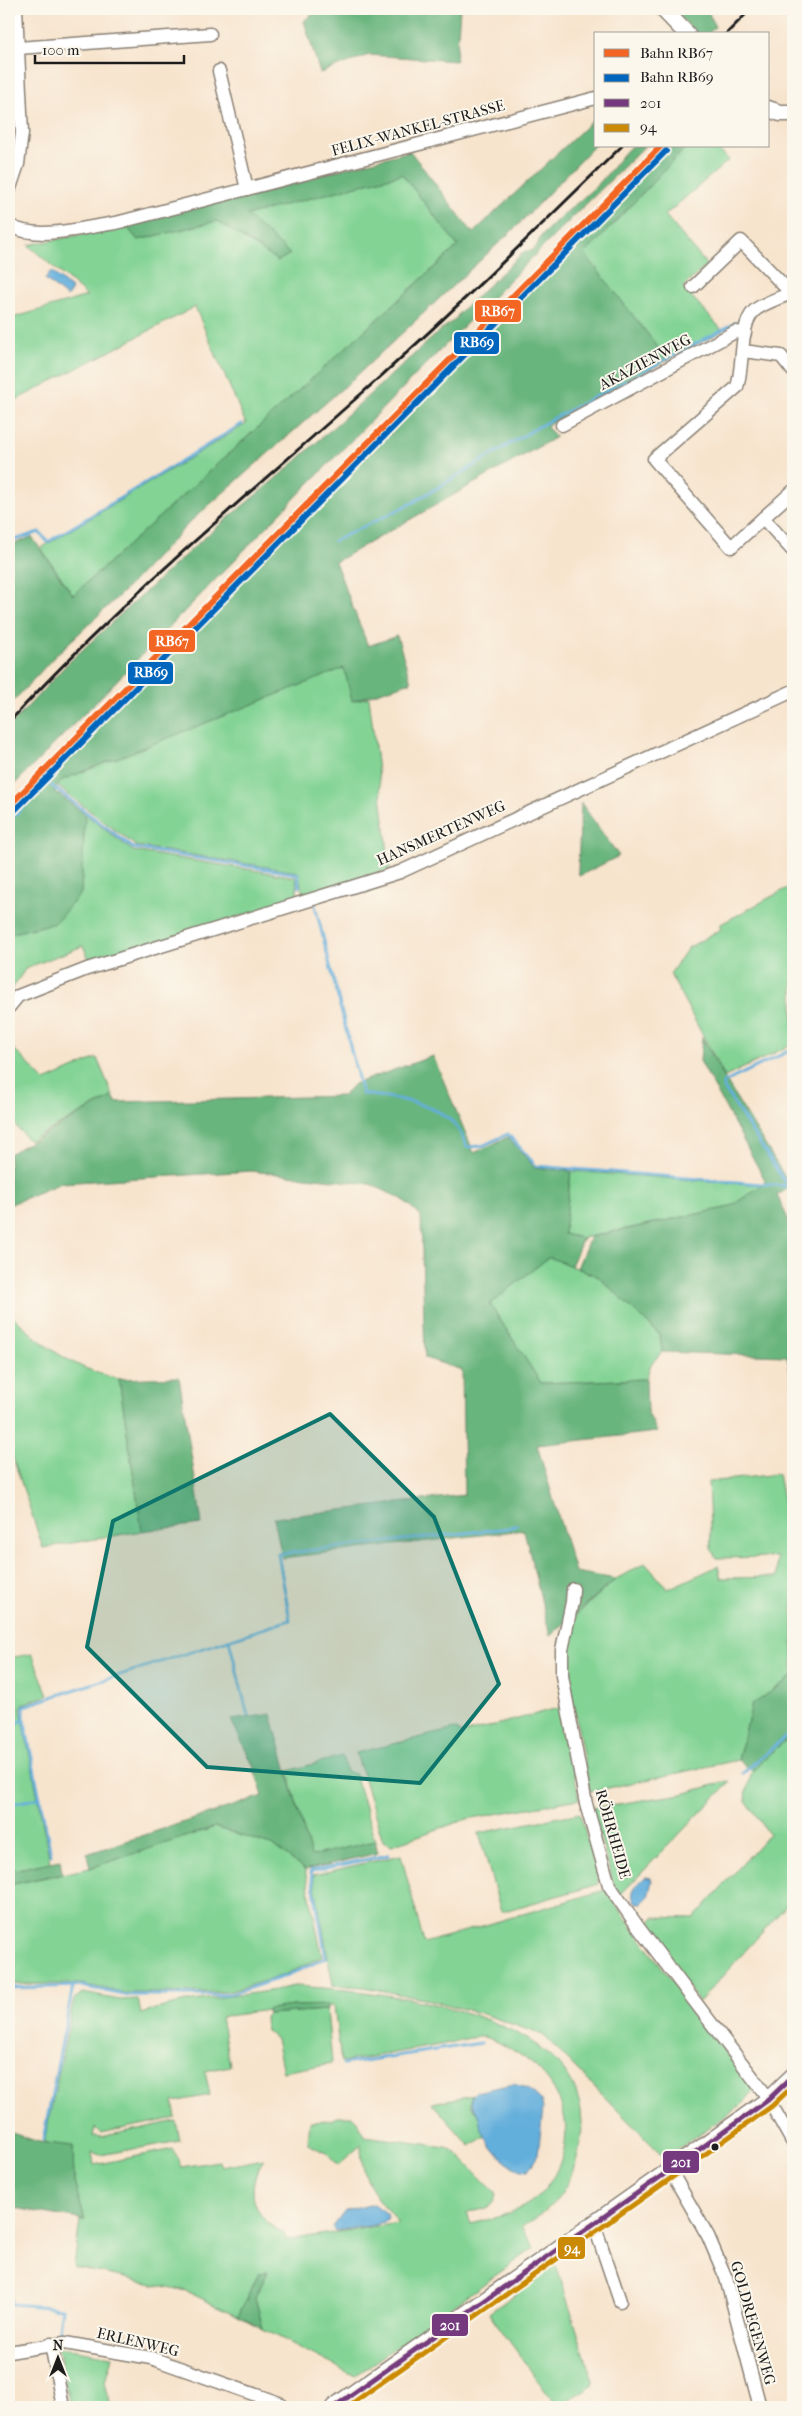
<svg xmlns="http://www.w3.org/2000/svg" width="802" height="2416" font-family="'IM FELL French Canon',serif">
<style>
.green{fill:#82d394;stroke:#4f7858;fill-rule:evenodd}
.forest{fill:#69b57e;stroke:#42684d}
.water{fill:#63afdc;stroke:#40667c}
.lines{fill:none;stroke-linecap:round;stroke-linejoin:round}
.stream{stroke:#63afdc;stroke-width:3}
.street-casing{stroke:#8a8074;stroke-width:15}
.secondary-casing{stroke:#8a8074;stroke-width:19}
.street{stroke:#fff;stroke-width:12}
.secondary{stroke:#fff;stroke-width:16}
.rail{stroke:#1c1c1c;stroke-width:3}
.bus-1-casing{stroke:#fbf7ec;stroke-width:9}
.bus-2-casing{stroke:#fbf7ec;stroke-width:9}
.bus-1{stroke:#743a7d;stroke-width:5}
.bus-2{stroke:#cb8a06;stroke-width:5}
.rail-1-casing{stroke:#fbf7ec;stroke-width:10}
.rail-2-casing{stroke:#fbf7ec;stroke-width:10}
.rail-1{stroke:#f26522;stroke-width:6}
.rail-2{stroke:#0065bd;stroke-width:6}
.marked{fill:#0f766e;fill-opacity:0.2;stroke:#0f766e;stroke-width:4;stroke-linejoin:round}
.bus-dot{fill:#1c1c1c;stroke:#fbf7ec;stroke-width:2}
.labels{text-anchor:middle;stroke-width:4;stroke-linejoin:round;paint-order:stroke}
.street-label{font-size:15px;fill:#1c1c1c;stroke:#fbf7ec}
.line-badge{stroke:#fbf7ec;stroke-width:2}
.badge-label{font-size:14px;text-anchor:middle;font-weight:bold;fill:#fff}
</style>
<rect width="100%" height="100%" fill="#fbf7ec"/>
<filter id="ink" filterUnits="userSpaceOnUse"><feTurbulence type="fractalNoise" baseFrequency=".02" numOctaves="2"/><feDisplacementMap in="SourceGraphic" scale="10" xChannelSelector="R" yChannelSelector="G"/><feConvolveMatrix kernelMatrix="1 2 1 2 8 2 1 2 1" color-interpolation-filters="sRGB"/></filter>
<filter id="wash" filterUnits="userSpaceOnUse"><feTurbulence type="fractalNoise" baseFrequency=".0096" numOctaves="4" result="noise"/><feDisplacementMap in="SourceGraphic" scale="20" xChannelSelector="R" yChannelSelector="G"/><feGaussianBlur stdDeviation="1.12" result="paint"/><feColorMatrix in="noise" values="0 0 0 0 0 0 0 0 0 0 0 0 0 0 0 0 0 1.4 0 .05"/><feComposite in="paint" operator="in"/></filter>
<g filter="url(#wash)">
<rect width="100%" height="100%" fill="#f7e4cd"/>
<g class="green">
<polygon points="687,146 715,146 729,160 665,215 707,265 683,287 723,331 668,360 585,254"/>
<polygon points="402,174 458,246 73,595 41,548 246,424 195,307 12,402 9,391 9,319 87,296 28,245 126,226 138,240 217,221 278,261 290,254 246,215"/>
<polygon points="345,667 352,701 369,697 390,869 303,895 298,872 136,846 57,786 62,780"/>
<polygon points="85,814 133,851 296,877 298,898 91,963 83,946 26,968 9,993 9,934 55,923 81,893"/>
<polygon points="793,885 793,1044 725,1077 670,974 688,948 721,929 719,925"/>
<polygon points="9,1044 45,1081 97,1058 113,1096 29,1141 9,1118"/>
<polygon points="571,1171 762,1185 730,1207 583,1238 564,1235"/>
<polygon points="549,1257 599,1277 660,1335 662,1352 651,1364 646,1379 541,1383 490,1304"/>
<path d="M9,1312c33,34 63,56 110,67l23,152 -99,17 -34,-102z"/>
<polygon points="778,1474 793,1550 793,1676 752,1705 738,1760 590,1792 568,1676 568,1650 576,1615 616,1579 645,1563 668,1589 718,1566 721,1578 777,1577 777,1557 716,1558 711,1548 708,1482"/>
<polygon points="32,1654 48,1695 23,1704 21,1709 50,1862 9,1871 9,1658"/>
<polygon points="562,1707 579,1799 467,1819 392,1845 383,1841 356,1753 455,1729 462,1734"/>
<polygon points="793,1733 793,1898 699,2002 643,1927 654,1917 694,1918 769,1834 745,1799 752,1771"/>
<polygon points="342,1756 346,1771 355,1774 375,1841 311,1857 288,1771"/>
<polygon points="728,1781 730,1782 620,1895 613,1883 592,1808 682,1794"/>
<polygon points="580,1813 599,1884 501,1912 479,1833"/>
<polygon points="215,1827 274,1846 305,1870 322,1957 284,1975 228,1992 125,1993 81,1984 9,1984 9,1885 90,1868"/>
<polygon points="401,1855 424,1943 605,1890 754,2091 740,2106 665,2158 543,2035 483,2014 429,2000 364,1987 333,1985 313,1875"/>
<path d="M294,1986c88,5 311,25 286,158 -7,39 -24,65 -59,83l13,21 -179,128 -92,-47 -8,-32 13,-25 -9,1 -21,43 -52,-25 -112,-24 6,-47h5l-11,-38 -1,-35 -29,-4 30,-144 9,-6 37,7 18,-1 3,15c49,-18 102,-16 153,-28zM294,2006h40l7,56c34,-6 69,-12 104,-18 11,-2 26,-8 38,-7 12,2 34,15 43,22 44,32 53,86 19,130 -16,21 -49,29 -74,35l-4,-12c14,-2 28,-3 29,-19l-41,-41 -9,-5 -82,-11 -6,-14 -6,-6h-14l-7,4 -21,1 -2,23 19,9 11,12 23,-20c1,39 14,49 37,78l-112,17 -2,-7c-32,-15 -40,-44 -20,-74l-43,8 -2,-6 -38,6 -8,-18 -79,16 -2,-13 8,3 80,-14 -4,-20 -75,16 -8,-1 2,-8 5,5 76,-15 -3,-16 37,-7 -5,-24 25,-5 -9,-49z"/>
<polygon points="327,2010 332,2063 283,2072 276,2039 266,2031 265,2017 267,2014"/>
<polygon points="473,2095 471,2097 471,2105 478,2115 485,2136 470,2146 432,2103"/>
<polygon points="556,2265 594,2384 557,2407 489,2313"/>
<polygon points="58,2347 112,2356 105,2382 111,2407 70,2407"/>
</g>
<g class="forest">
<polygon points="319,9 420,9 421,13 432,9 460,9 456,61 369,55 320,73 304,21"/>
<polygon points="681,9 707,9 715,27 708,34 697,34 676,13"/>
<polygon points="596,117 596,144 517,226 353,379 191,521 124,591 56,655 9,706 9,546 32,537 73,595 458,246 402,174 247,215 290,254 278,261 217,221 138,240 126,226 410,151 473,233"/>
<path d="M631,146h14c-216,211 -424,430 -636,644v-63l57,-62 68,-63 71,-65 81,-67 156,-141 14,-10 3,-6 66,-62c2,0 5,0 7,-1 7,-4 6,-11 11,-16 16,-17 35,-31 52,-47 14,-13 23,-28 36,-41z"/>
<polygon points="671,146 687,146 585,254 668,360 546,426 556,437 335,562 368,646 397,636 411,682 352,701 344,668 62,780 54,791 85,814 81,893 55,923 9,934 9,813 135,683 390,434"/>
<polygon points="581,803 619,856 579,876 578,870"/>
<polygon points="702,1037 729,1086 791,1187 777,1195 793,1230 793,1390 787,1356 662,1352 660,1335 599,1277 577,1268 590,1237 730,1207 762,1185 765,1180 700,1061"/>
<polygon points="433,1056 474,1153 508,1137 535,1168 571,1171 564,1234 583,1238 571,1266 549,1257 490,1304 541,1383 646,1379 647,1411 657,1432 537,1445 575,1572 616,1579 550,1636 524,1530 282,1558 274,1518 464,1495 462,1370 425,1358 421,1216 402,1199 370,1184 251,1171 61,1183 9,1205 9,1154 113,1096 116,1102 343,1096 354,1084"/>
<polygon points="179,1377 202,1524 142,1531 119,1379"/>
<polygon points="793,1676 793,1733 752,1771 738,1760 752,1705"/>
<polygon points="271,1714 311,1856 375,1841 378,1853 305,1870 274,1846 215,1827 90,1868 87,1854 263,1796 253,1765 231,1720"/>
<polygon points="60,1860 62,1873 9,1885 9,1871"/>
<polygon points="327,2005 327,2010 267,2014 267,2009 294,2006"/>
<polygon points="9,2132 39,2142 73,2146 74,2182 85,2220 9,2207"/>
<polygon points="268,2272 255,2297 263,2329 238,2316 259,2273"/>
</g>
<g class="water">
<polygon points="51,271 72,289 67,297 45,279"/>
<path d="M646,1877l5,1 1,3 -4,16 -6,6h-6c-9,-10 1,-20 10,-26z"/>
<path d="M513,2084l15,4 13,12 2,8 -5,47 -10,16c-20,0 -41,-26 -47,-44 -2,-4 -1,-8 -3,-12 -3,-7 -7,-9 -7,-18l5,-5z"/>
<polygon points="374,2204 385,2212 387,2217 385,2221 376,2225 335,2231 333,2227 345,2211"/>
</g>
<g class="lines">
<g class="stream">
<polyline points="334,541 412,503 543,424 737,322"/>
<polyline points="9,542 39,532 48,542 242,424"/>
<polyline points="9,821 48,783 133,848 298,874 299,887"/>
<path d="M315,905l47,189c25,3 62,7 83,22 10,6 18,21 22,31l15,-1 26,-12 28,32 251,20"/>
<polyline points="787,1185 723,1087 723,1083 793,1049"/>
<polyline points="229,1640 248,1716"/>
<polyline points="9,1725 25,1720"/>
<polyline points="743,1773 793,1730"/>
<polyline points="9,1804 40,1798"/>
<polyline points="51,1855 24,1718 24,1706 290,1620 278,1554 509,1528 517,1525"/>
<polyline points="9,1988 81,1986 124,1995 228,1995 286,1976 326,1958 311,1871 388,1855"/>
<polyline points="343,2064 481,2043"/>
<polyline points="43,2140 73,1986"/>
<polyline points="9,2288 12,2304 62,2308 58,2337 54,2339"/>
</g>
</g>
</g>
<g filter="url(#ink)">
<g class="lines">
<defs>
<g id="street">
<polyline points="18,48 210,34"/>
<polyline points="219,71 247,189"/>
<polyline points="9,191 18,164 22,133 16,9"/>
<path d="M9,225c27,17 76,2 107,-2l480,-125"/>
<polyline points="693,287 741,241 791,293"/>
<path d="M793,292c-12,6 -29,10 -39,19 -15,15 -10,55 -17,76l-83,72 77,88 62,-56"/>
<polyline points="743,351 781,356 793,371"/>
<polyline points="562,425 735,332 745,333"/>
<polyline points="763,518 793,551"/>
<polyline points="9,1007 18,996 87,969 400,872 793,691"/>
<polyline points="573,1589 572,1602 562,1650 562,1676 586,1804 609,1885 638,1927 766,2095 793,2143"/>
<polyline points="670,2170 708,2236 726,2278 760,2407"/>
<polyline points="591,2226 597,2233 620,2301"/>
<polyline points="51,2344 63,2407"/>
<polyline points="9,2352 65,2343 151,2358 279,2403 284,2407"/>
</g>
<g id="secondary">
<polyline points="663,9 687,34"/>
<polyline points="768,109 780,113 793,113"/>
<polyline points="334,2407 707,2144 768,2100 793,2076"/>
</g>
</defs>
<use href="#street" class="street-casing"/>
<use href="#secondary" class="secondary-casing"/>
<use href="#street" class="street"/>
<use href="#secondary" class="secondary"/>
<g class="rail">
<polyline points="726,34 751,9"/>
<path d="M9,722c109,-119 232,-221 352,-328 90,-80 175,-164 261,-248"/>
</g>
<defs>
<polyline id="bus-1" points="334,2407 707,2144 768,2100 793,2076"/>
<polyline id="bus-2" points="347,2407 711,2150 772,2106 793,2086"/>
</defs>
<use href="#bus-1" class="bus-1-casing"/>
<use href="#bus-2" class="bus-2-casing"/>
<use href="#bus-1" class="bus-1"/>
<use href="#bus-2" class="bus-2"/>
<defs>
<polyline id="rail-1" points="9,806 661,146"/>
<polyline id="rail-2" points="14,811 666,151"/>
</defs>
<use href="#rail-1" class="rail-1-casing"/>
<use href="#rail-2" class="rail-2-casing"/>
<use href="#rail-1" class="rail-1"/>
<use href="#rail-2" class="rail-2"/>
</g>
</g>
<path class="marked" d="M330,1414l104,103 65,167 -79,99 -213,-16 -120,-120 26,-126z"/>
<circle class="bus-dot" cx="715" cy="2147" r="4.5"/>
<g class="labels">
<g class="street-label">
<text transform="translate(418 128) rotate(-15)" y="5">FELIX-WANKEL-STRASSE</text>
<text transform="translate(645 362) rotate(-28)" y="5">AKAZIENWEG</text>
<text transform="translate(441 833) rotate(-24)" y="5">HANSMERTENWEG</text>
<text transform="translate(613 1834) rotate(74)" y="5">RÖHRHEIDE</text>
<text transform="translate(753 2323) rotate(74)" y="5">GOLDREGENWEG</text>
<text transform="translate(138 2342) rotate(13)" y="5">ERLENWEG</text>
</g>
</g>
<g class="line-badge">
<rect x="474" y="299" width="48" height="24" rx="5" fill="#f26522"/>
<rect x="453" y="331" width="47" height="24" rx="5" fill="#0065bd"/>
<rect x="148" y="629" width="48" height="24" rx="5" fill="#f26522"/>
<rect x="127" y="661" width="47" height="24" rx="5" fill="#0065bd"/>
<rect x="662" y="2150" width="38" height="24" rx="5" fill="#743a7d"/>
<rect x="557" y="2236" width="29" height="24" rx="5" fill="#cb8a06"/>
<rect x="431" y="2313" width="38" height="24" rx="5" fill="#743a7d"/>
</g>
<g class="badge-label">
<text x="498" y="316">RB67</text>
<text x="477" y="347">RB69</text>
<text x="172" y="646">RB67</text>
<text x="151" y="677">RB69</text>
<text x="681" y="2167">201</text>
<text x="572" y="2253">94</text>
<text x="450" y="2330">201</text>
</g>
<rect width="802" height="2416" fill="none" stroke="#fbf7ec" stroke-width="30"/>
<rect x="594" y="32" width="175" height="115" fill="#fbf7ec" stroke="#a29f99"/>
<rect x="604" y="49" width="25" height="8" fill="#f26522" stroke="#a29f99"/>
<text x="640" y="58" font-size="15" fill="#1c1c1c">Bahn RB67</text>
<rect x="604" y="74" width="25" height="8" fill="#0065bd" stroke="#a29f99"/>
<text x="640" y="82" font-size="15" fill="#1c1c1c">Bahn RB69</text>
<rect x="604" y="99" width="25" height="8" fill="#743a7d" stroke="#a29f99"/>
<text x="640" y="108" font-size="15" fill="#1c1c1c">201</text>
<rect x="604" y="124" width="25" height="8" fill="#cb8a06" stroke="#a29f99"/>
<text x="640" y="132" font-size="15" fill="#1c1c1c">94</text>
<g transform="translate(58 2358)" stroke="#fbf7ec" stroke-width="4" paint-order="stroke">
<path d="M0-4L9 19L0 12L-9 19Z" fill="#1c1c1c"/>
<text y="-8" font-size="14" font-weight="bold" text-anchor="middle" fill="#1c1c1c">N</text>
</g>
<path d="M35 55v8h149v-8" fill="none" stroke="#1c1c1c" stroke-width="2.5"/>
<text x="42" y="55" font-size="15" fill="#1c1c1c" stroke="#fbf7ec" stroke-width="4" paint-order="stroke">100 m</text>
</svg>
